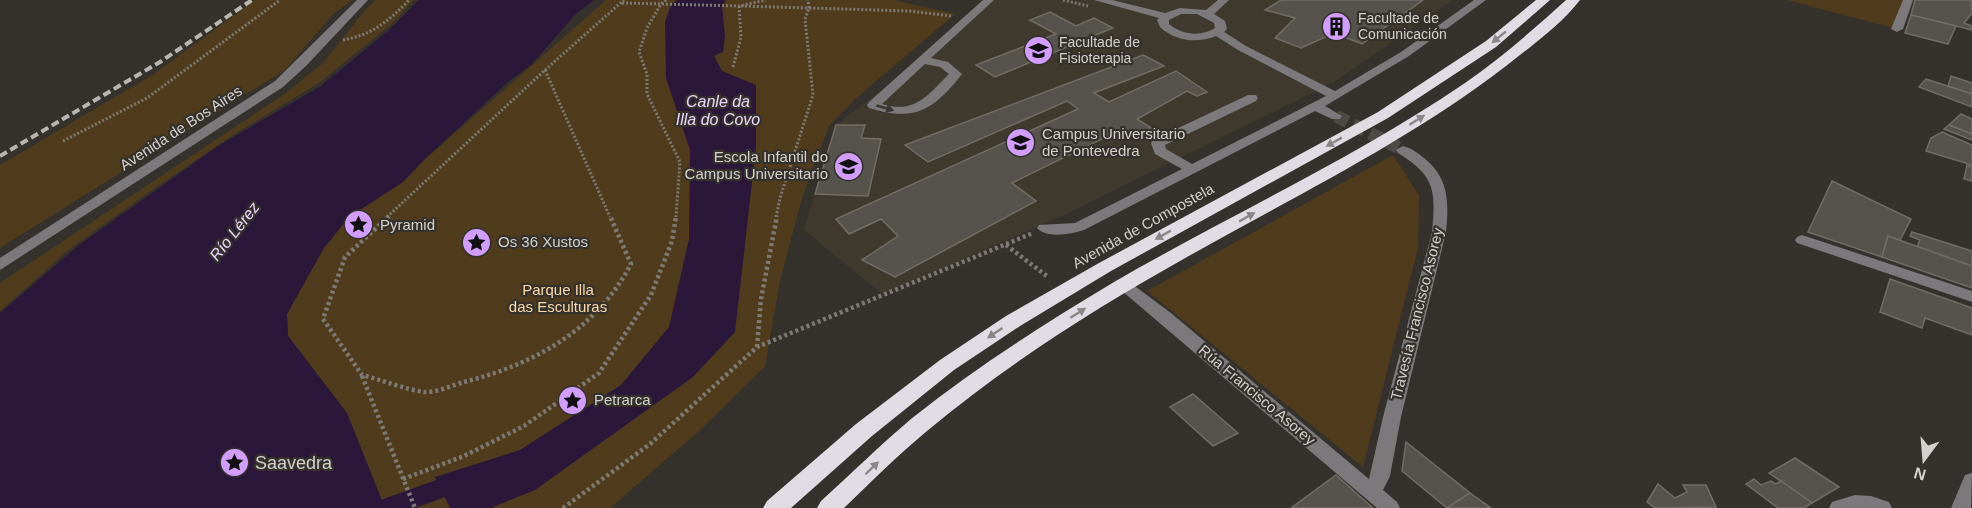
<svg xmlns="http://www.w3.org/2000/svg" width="1972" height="508" font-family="Helvetica,sans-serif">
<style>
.built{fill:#40392e}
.green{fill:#503c1c}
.water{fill:#2b173a}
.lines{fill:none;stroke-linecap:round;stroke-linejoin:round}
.canal{fill:#2b173a;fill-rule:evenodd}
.building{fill:#56524c;stroke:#716d66;stroke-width:1.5}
.minor-tunnel{stroke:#4d4944;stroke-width:13;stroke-dasharray:13 6;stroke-linecap:butt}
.path-far1{stroke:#7d7a75;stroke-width:3;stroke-dasharray:2 2;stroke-linecap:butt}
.path{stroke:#7d7a75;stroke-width:4.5;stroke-dasharray:3 3;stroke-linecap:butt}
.minor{fill:#7b797c;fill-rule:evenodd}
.highway{fill:#dfdce3;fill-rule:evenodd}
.rail{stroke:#b8b6b2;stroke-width:4;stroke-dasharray:8 4;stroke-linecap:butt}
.oneway{fill:#8a8688}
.oneway2{fill:#3c3834}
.labels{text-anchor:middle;stroke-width:4.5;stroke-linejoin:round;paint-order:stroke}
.far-poi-label{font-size:14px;fill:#d3d1cd;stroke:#35312c;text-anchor:start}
.street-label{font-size:15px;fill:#d3d1cd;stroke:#35312c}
.poi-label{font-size:15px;fill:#d3d1cd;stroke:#35312c;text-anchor:start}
.park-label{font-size:15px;fill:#fcd9a4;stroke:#35312c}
.water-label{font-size:16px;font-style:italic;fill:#ebd5fe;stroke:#35312c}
.near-poi-label{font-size:18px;fill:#d3d1cd;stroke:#35312c;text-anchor:start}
</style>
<rect width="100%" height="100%" fill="#35312c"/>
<polygon class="built" points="993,0 1453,0 1334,82 1058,218 882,294 804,230 836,125 922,60"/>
<g class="green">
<polygon points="255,0 353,0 334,13 285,70 0,248 0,165 154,74"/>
<polygon points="376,0 414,0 393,23 319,83 236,133 149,192 71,248 0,311 0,283 286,93 324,62 365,10"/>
<polygon points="606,0 894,0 955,14 854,100 829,126 802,198 780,281 765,366 699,431 610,508 385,508 340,404 288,336 287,314 321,251 349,217 403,182 423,161"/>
<polygon points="1787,0 1908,0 1897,29"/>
<polygon points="1393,155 1419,195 1418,248 1363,467 1147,291"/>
</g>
<g class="water">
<polygon points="419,0 594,0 576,14 532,64 508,82 426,158 403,182 349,217 324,248 287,314 288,336 347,413 385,508 0,508 0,313 79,245 218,146 321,86 390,29"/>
<polygon points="677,0 726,0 722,5 725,36 723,52 714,56 722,71 756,85 756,147 735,332 693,377 535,490 491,508 450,508 435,477 520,450 621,385 669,327 689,239 690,150 666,78 665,22 671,5"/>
</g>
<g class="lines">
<polygon class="canal" points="464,470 473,473 476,480 473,487 415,508 374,508 378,501"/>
</g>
<g class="building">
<polygon points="1281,0 1423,0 1362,44 1334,33 1301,48 1275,38 1295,18 1265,10"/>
<polygon points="1915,0 1971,0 1972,13 1964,23 1972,26 1972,30 1911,15"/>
<polygon points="1050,12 1076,26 1094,18 1113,28 995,77 976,65 1056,34 1030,20"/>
<polygon points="1911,15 1956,26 1948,44 1905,33"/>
<polygon points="1143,55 1164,66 1094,93 1109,102 1176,71 1207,92 1197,96 1187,91 1137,119 1151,128 1136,136 1124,128 1012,183 1036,201 895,277 862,260 898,236 881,219 849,234 836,219 1078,109 1067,101 928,162 905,145"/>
<polygon points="1951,76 1972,83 1972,94 1948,86"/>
<polygon points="1926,79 1972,94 1972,107 1919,87"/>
<polygon points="1961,114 1972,119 1972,134 1949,125"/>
<polygon points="836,125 865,125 861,138 881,139 868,196 815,194"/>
<polygon points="1949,125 1972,134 1972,140 1944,129"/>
<polygon points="1942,132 1972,145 1972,165 1926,151 1931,138"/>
<polygon points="1967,165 1972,167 1972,181 1964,179"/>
<polygon points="1832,181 1911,219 1900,240 1888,236 1882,257 1808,232"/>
<polygon points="1912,232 1972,251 1972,266 1917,247 1920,240 1910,236"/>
<polygon points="1888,236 1972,266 1972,288 1882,257"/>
<polygon points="1890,279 1972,308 1972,335 1925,318 1922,328 1880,312"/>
<polygon points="1193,394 1238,433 1213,446 1170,407"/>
<polygon points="1406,442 1470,493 1447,508 1402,471"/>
<polygon points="1795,458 1839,487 1812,503 1769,473"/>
<polygon points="1336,475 1373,508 1291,508"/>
<polygon points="1754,479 1761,485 1771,481 1776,484 1781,481 1812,503 1804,508 1778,508 1746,484"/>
<polygon points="1658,484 1675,498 1687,492 1683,485 1706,485 1716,507 1655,508 1647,502"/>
<polygon points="1470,493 1491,508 1447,508"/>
</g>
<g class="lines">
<polyline class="minor-tunnel" points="1336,116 1403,150"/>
<g class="path-far1">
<polyline points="666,0 661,4 647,28 639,52 647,74 647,94 680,162 676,217"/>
<polyline points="1063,0 1088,6"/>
<polyline points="622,3 739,6 766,0"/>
<path d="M343,40c29,-5 46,-19 66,-40"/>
<polyline points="733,67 741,37 739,6 809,8 808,0"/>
<polyline points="545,70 610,217"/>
<polyline points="545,70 624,0"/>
<polyline points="63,141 147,98 280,0"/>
<polyline points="387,217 545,70"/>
<polyline points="776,217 780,198 813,95 805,19 809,8 909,11 952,16"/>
</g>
<g class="path">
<path d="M389,216l-44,41 -22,62 39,56c20,5 42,14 62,17 12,1 29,-7 40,-10 71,-18 132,-52 167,-118l-21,-48"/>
<polyline points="1006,245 1048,277"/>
<polyline points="757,347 761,299 777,216"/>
<polyline points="362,376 415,508"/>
<polyline points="403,479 464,456 524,426 599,373 651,295 672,241 676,216"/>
<polyline points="563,508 650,444 757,347 1033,233"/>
</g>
<g class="minor">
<polygon points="357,0 368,0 306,66 283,87 0,270 0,258 275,81"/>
<path d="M983,0h11l-63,58 17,4 14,12c-29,37 -48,48 -93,34l-2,-3 2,-3zM925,64l15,3 9,7c-22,22 -34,40 -67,30z"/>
<path d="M1094,0h18l53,13 15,-5 26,2 12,-10h11l-15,14 11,7 2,8 -3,3 22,14 89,45 66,-39 73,-52h12l-77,56 -84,50 17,10 -2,3h-8l-17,-8 -231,119c-13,4 -37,9 -47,-2l2,-3 36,-2 107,-54 -27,-15 -4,-11 2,-3 95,-45h8l2,3 -2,3 -91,44 1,4 26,15 134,-68 -88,-46 -22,-14c-19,8 -41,5 -56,-9l-3,-7 2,-2zM1181,14h16l17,9 1,5c-14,9 -33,7 -46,-4v-4z"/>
<polygon points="1903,0 1913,0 1903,29 1897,32 1891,29"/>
<path d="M1403,146c8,2 15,7 21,12 25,20 25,44 22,74l-45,185 -11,59 -7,14 14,12 3,6h-23l-262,-223 8,-5 5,1 43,32 198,166 14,-62 49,-185c4,-42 3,-56 -34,-79l-2,-3z"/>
<polygon points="1802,235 1972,291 1972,302 1797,243 1795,240 1797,237"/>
<polygon points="1972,473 1971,508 1951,508 1965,475"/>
<polygon points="1855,495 1871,496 1889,502 1892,508 1829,508 1832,502"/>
</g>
<g class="highway">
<polygon points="1536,0 1550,0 1496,47 1388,118 1111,271 1020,326 954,370 872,436 791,508 763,508 767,501 856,424 940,360 1006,316 1099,263 1378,112 1486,41"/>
<path d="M1566,0h14c-19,25 -49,46 -74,66 -99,76 -211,130 -319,191 -91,51 -180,107 -260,174 -29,24 -56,51 -83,77h-27l4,-7c30,-27 59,-56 90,-82 64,-51 133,-95 203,-137 116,-67 239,-123 351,-199 36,-25 69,-54 101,-83z"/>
</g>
<polyline class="rail" points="0,156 160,62 252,0"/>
</g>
<defs><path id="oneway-solid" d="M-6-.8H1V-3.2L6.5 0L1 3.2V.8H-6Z" transform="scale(1.5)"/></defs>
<g class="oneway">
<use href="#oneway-solid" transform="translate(1499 37) rotate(141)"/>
<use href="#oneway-solid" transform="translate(1417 120) rotate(-32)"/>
<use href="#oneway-solid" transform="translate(1334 142) rotate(151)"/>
<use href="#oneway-solid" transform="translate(1247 217) rotate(-29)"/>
<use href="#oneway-solid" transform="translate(1163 235) rotate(151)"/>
<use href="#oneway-solid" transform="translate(1078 313) rotate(-32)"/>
<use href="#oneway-solid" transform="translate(995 333) rotate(146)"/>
<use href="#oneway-solid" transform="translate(872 468) rotate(-44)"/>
</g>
<use class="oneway2" href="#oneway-solid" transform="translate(885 108) rotate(16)"/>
<defs>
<symbol id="building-disc" viewBox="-11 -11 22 22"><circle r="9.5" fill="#d29dfd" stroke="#35312c"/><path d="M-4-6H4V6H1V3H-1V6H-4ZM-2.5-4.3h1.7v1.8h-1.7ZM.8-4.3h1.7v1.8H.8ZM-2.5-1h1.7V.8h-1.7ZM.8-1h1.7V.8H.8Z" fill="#111"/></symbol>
<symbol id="university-disc" viewBox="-11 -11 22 22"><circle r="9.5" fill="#d29dfd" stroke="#35312c"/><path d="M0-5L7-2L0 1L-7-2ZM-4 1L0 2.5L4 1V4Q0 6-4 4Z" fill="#111"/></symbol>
<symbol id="school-disc" viewBox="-11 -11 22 22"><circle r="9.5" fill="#d29dfd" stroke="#35312c"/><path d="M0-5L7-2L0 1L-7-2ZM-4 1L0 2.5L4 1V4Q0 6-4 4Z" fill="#111"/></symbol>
<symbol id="sight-disc" viewBox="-11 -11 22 22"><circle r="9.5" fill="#d29dfd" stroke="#35312c"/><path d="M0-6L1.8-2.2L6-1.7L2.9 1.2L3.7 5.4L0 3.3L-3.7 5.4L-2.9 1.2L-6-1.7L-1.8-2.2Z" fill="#111"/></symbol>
</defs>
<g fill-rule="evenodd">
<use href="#building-disc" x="1320" y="10" width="33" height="33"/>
<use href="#university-disc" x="1022" y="34" width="33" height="33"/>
<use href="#university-disc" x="1004" y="126" width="33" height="33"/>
<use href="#school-disc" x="832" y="150" width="33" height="33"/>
<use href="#sight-disc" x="342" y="208" width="33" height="33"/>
<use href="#sight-disc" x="460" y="226" width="33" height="33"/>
<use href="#sight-disc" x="556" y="384" width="33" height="33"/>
<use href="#sight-disc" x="218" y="446" width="33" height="33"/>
</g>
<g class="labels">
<g class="far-poi-label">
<text x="1358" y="23">Facultade de<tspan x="1358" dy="16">Comunicación</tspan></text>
<text x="1059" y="47">Facultade de<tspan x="1059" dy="16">Fisioterapia</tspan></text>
</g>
<g class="street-label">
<text transform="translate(181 128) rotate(-33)" y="5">Avenida de Bos Aires</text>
<text transform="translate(1143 226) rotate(-29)" y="5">Avenida de Compostela</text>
<text transform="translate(1417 314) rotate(-76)" y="5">Travesía Francisco Asorey</text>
<text transform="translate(1257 395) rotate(40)" y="5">Rúa Francisco Asorey</text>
</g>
<g class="poi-label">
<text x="1042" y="139">Campus Universitario<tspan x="1042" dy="17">de Pontevedra</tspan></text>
<text x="828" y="162" text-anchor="end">Escola Infantil do<tspan x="828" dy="17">Campus Universitario</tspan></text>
<text x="380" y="230">Pyramid</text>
<text x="498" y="247">Os 36 Xustos</text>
<text x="594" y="405">Petrarca</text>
</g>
<g class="park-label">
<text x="558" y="295">Parque Illa<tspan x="558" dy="17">das Esculturas</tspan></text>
</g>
<g class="water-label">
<text x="718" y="107">Canle da<tspan x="718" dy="18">Illa do Covo</tspan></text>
<text transform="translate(234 231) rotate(-52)" y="6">Río Lérez</text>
</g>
<g class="near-poi-label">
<text x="255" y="469">Saavedra</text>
</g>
</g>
<g transform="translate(1924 460) rotate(196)" stroke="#35312c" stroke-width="4.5" paint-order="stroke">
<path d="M0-4.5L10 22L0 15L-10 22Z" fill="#d3d1cd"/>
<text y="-9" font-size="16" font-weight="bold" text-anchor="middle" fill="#d3d1cd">N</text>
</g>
</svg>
